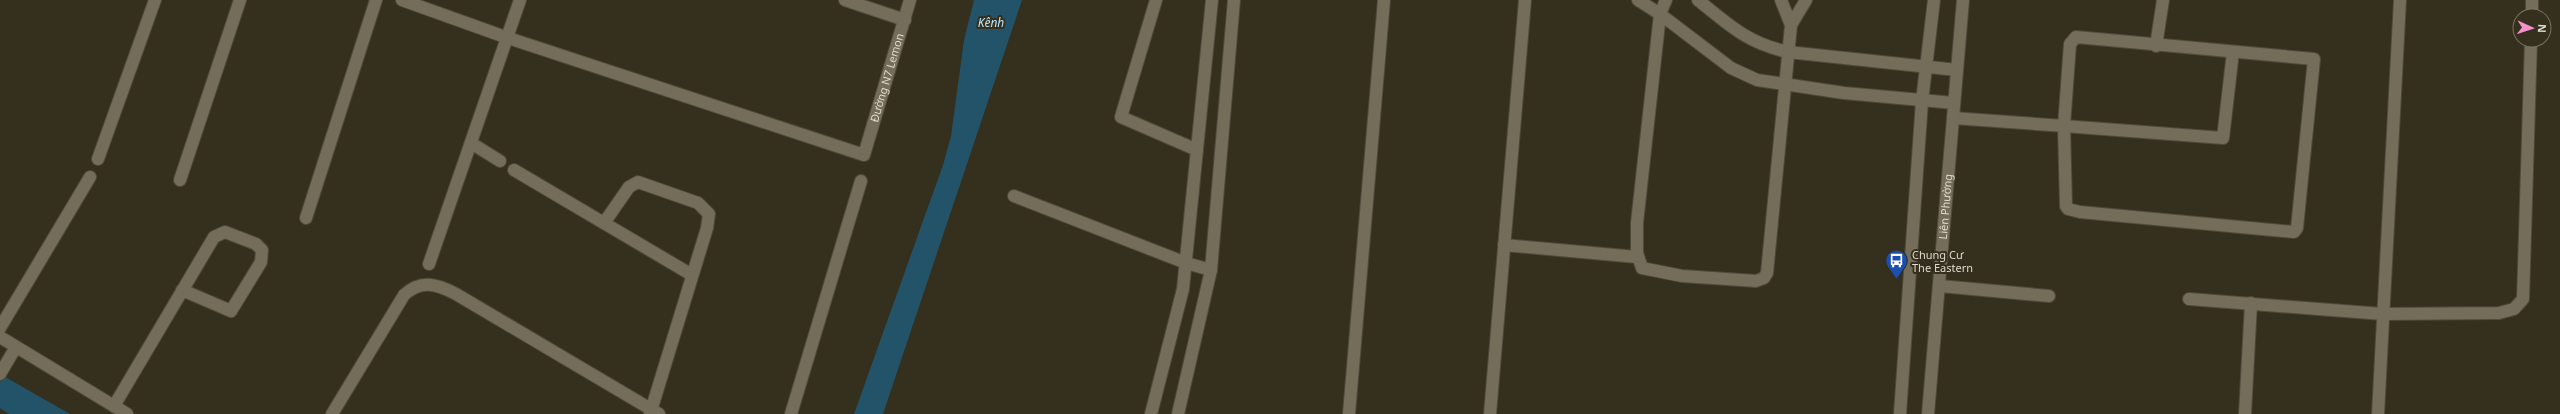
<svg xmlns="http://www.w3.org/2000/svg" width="2560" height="414" font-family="'Noto Sans',sans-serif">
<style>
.water{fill:#225368}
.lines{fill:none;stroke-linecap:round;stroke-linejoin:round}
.minor-casing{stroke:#4f4a3b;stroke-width:14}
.tertiary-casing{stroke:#4f4a3b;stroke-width:14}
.minor{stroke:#746d59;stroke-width:12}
.tertiary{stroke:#746d59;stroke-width:12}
.labels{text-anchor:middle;stroke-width:4;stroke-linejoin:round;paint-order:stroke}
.street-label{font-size:11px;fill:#dfdbd0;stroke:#352f1d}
.poi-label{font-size:11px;fill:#dfdbd0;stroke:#352f1d;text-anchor:start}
.water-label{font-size:12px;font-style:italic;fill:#b9e5fa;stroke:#352f1d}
</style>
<rect width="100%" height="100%" fill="#352f1d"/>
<g class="water">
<polygon points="974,0 1022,0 883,414 854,414 943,165 951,136 964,40"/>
<polygon points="0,374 70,414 9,414 0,408"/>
</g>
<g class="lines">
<defs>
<g id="minor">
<path id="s1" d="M402,0l106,38 356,117 46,-155"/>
<polyline points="845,0 905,20"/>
<polyline points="1156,0 1121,117 1197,150"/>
<polyline points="1638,0 1660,14 1731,68 1757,80 1844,93 1954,103"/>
<polyline points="1666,0 1660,14 1637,223 1637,253 1642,268 1682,276 1756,281 1764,278 1767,273 1791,25 1806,0"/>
<path d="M1698,0c31,25 49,43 90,52l169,18"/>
<polyline points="1781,0 1791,25"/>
<polyline points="2532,16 2532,0"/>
<polyline points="2156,46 2163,0"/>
<polyline points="1953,118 2064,126 2070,44 2076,37 2314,59 2297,228 2294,232 2080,212 2068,209 2066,206 2064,126 2223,138 2233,52"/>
<polyline points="471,143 500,161"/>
<polyline points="98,159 155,0"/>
<polyline points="514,170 692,275"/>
<polyline points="180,180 240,0"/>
<polyline points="1014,196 1186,263 1211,270"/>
<polyline points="306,218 376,0"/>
<polyline points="604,223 629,187 638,182 698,203 709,214 707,228 650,414"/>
<polyline points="1504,245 1637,257"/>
<polyline points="429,264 520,0"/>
<polyline points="1940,286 2049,296"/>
<polyline points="2189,299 2383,314 2499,313 2514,309 2523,299 2531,40"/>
<polyline points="0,328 90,177"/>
<polyline points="0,337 127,414"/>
<polyline points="0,374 16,347"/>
<polyline points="114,406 214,237 225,232 256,244 262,250 261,262 231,311 182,290"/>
<path d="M332,414l72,-119c17,-16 33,-11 52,-1l203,120"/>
<polyline points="791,414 861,181"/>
<polyline points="1151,414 1183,289 1212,0"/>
<polyline points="1178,414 1211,270 1234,0"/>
<polyline points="1349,414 1384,0"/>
<polyline points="1490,414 1525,0"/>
<polyline points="2245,414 2251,303"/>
<polyline points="2378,414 2400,0"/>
</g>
<g id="tertiary">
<polyline points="1900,414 1922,101 1934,0"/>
<path id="s2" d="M1928,414l35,-414"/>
</g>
</defs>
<use href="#minor" class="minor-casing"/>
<use href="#tertiary" class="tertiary-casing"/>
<use href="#minor" class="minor"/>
<use href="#tertiary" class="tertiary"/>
</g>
<defs>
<symbol id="bus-pin" viewBox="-11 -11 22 30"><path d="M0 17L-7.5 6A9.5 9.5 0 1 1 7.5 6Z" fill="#1a4fb4" stroke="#352f1d"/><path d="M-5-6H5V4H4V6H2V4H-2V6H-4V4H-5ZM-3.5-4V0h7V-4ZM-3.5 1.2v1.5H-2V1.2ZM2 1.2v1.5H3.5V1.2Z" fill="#fff"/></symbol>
</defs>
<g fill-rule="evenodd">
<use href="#bus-pin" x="1884" y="248" width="25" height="34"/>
</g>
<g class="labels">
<g class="street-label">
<text dy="4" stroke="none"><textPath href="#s1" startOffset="568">Đường N7 Lemon</textPath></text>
<text dy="4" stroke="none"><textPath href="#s2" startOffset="208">Liên Phường</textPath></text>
</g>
<g class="poi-label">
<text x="1912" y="259">Chung Cư<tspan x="1912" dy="13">The Eastern</tspan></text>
</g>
<g class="water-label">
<text x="991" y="27">Kênh</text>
</g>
</g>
<g transform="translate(2532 28) rotate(93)"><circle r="19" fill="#352f1d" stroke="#797465"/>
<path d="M0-3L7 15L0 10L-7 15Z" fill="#f690cf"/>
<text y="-6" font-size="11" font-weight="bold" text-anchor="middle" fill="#dfdbd0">N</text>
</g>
</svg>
